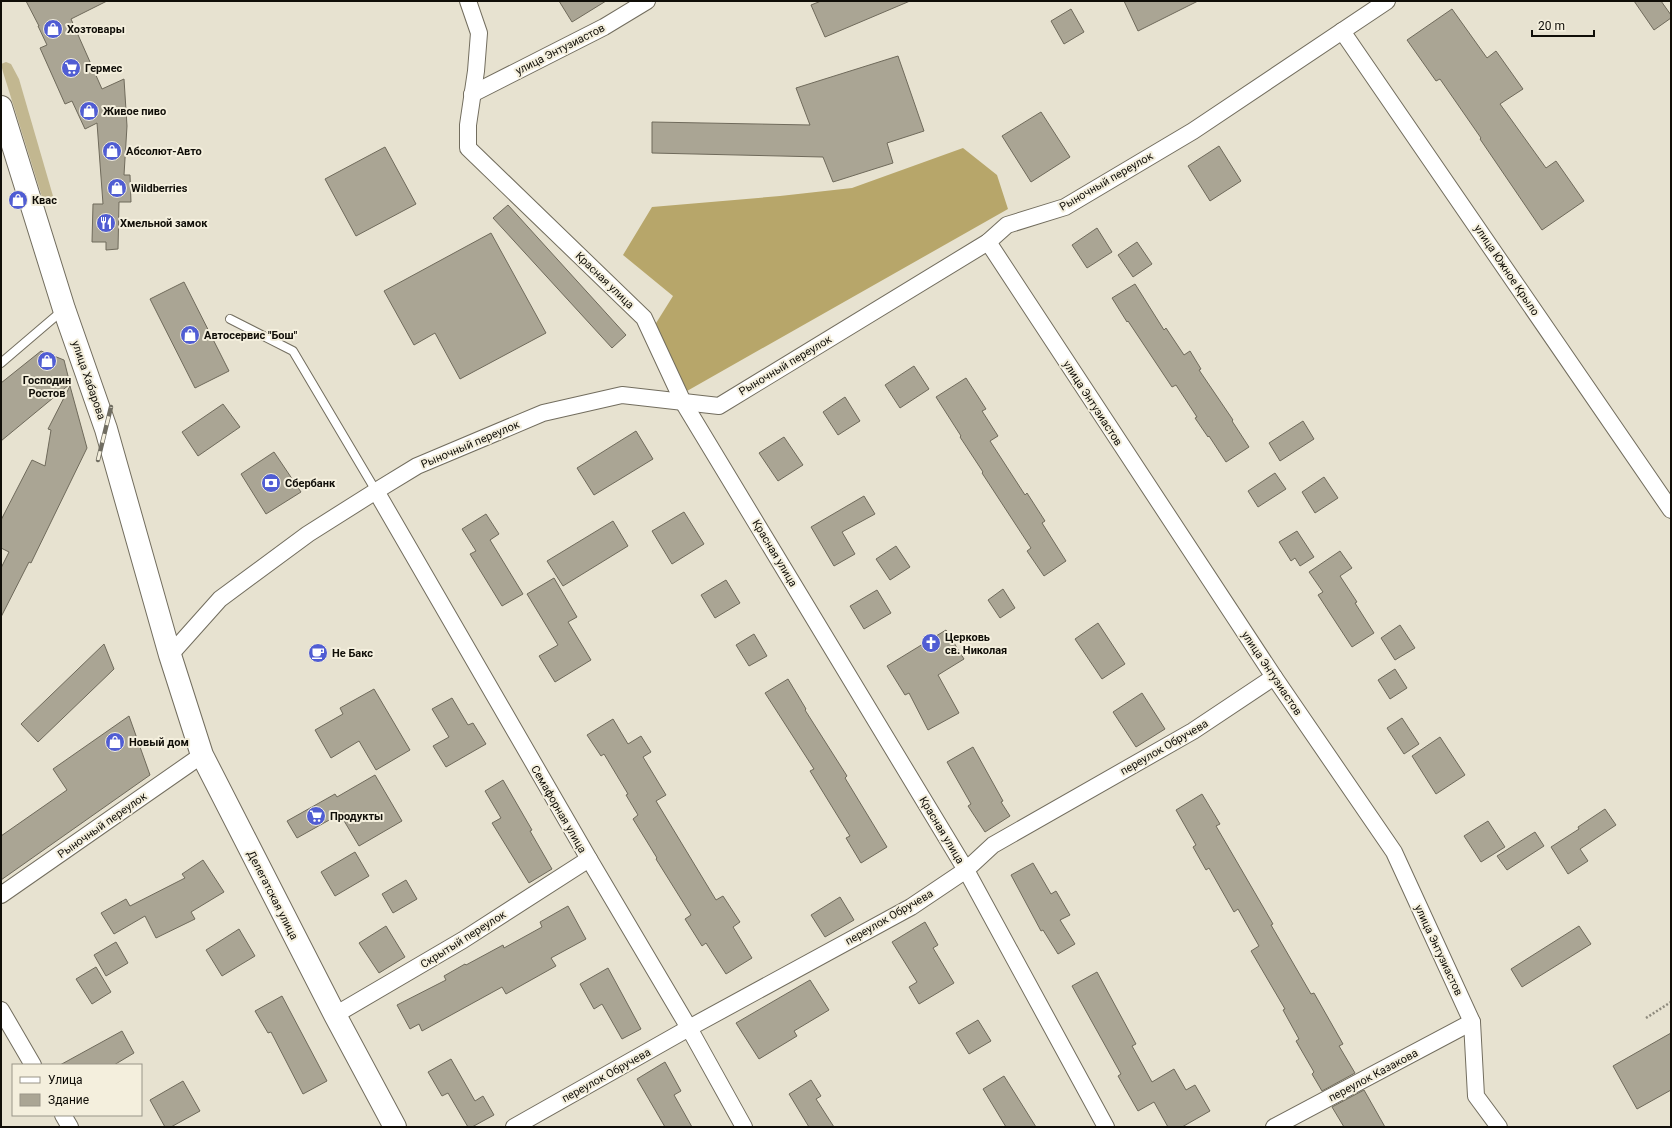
<svg xmlns="http://www.w3.org/2000/svg" width="1672" height="1128" font-family="Roboto,sans-serif">
<style>
.green{fill:#c2b790}
.forest{fill:#b7a66a}
.building{fill:#aaa594;stroke:#6f6a5b}
.lines{fill:none;stroke-linecap:round;stroke-linejoin:round}
.service-casing{stroke:#726d5e;stroke-width:10}
.minor-casing{stroke:#726d5e;stroke-width:18}
.primary-casing{stroke:#726d5e;stroke-width:24}
.path{stroke:#8e8a7d;stroke-width:2.5;stroke-dasharray:2 2;stroke-linecap:butt}
.service{stroke:#fff;stroke-width:8}
.minor{stroke:#fff;stroke-width:16}
.primary{stroke:#fff;stroke-width:22}
.rail-casing{stroke:#706d61;stroke-width:4.5}
.rail{stroke:#f4efdd;stroke-width:3;stroke-dasharray:9;stroke-linecap:butt}
.labels{text-anchor:middle;stroke-width:4;stroke-linejoin:round;paint-order:stroke}
.poi-label{font-size:11px;font-weight:bold;fill:#100e08;stroke:#f4efdd;text-anchor:start}
.street-label{font-size:11px;fill:#100e08;stroke:#f4efdd}
</style>
<rect width="100%" height="100%" fill="#e7e2d0"/>
<polygon class="green" points="6,62 11,64 19,79 53,196 43,200 3,72 1,64"/>
<polygon class="forest" points="963,148 997,175 1008,209 687,391 653,328 673,296 623,255 652,207 780,196 852,188"/>
<g class="building">
<polygon points="26,1 107,1 71,19 102,89 124,79 127,126 124,175 130,175 131,202 119,202 118,249 106,250 106,242 92,242 93,204 103,204 97,123 85,129 72,101 65,104 40,48 47,45 38,26 39,26"/>
<polygon points="559,1 606,1 572,22"/>
<polygon points="821,1 910,1 825,37 811,5"/>
<polygon points="1124,1 1198,1 1138,31"/>
<polygon points="1634,1 1661,1 1671,15 1671,18 1654,30"/>
<polygon points="1071,9 1084,32 1064,44 1051,21"/>
<polygon points="1452,9 1487,58 1496,51 1523,89 1500,104 1546,168 1556,161 1584,201 1542,230 1480,139 1481,138 1440,79 1436,81 1407,40"/>
<polygon points="898,56 924,131 887,143 893,163 833,182 823,157 652,153 652,122 810,125 796,88"/>
<polygon points="1041,112 1070,157 1031,182 1002,136"/>
<polygon points="1219,146 1241,181 1210,201 1188,166"/>
<polygon points="385,147 416,204 356,236 325,179"/>
<polygon points="508,205 626,335 612,348 493,218"/>
<polygon points="1097,228 1112,252 1087,268 1072,245"/>
<polygon points="491,233 546,333 460,379 435,333 414,345 384,291"/>
<polygon points="1137,242 1152,264 1133,277 1118,255"/>
<polygon points="184,282 229,371 195,388 150,299"/>
<polygon points="1135,284 1164,330 1166,328 1184,355 1190,351 1201,369 1199,370 1233,420 1232,421 1249,447 1226,462 1209,436 1208,437 1195,418 1197,417 1176,385 1172,387 1128,321 1127,322 1112,298"/>
<polygon points="41,351 64,360 70,384 1,441 1,383"/>
<polygon points="914,366 929,389 900,408 885,385"/>
<polygon points="966,378 986,409 982,411 998,436 990,441 1025,495 1027,493 1045,521 1042,523 1066,561 1044,576 1027,551 1031,548 982,473 983,472 960,437 961,436 936,397"/>
<polygon points="70,386 87,448 31,563 29,562 1,617 1,568 9,552 1,548 1,520 32,460 45,466 51,430 48,429"/>
<polygon points="845,397 860,421 838,435 823,412"/>
<polygon points="223,404 240,427 198,456 182,432"/>
<polygon points="1303,421 1314,439 1280,461 1269,443"/>
<polygon points="636,431 653,459 594,495 577,468"/>
<polygon points="784,437 803,465 778,481 759,453"/>
<polygon points="274,452 301,492 266,514 241,474"/>
<polygon points="1275,473 1286,489 1258,507 1248,491"/>
<polygon points="1324,477 1338,498 1315,513 1302,492"/>
<polygon points="864,496 875,514 842,532 855,554 834,566 811,527"/>
<polygon points="684,512 704,544 672,564 652,531"/>
<polygon points="486,514 499,534 490,540 523,594 502,606 470,554 476,551 462,529"/>
<polygon points="613,521 628,546 563,586 547,561"/>
<polygon points="1297,531 1314,557 1300,566 1295,558 1291,561 1279,542"/>
<polygon points="896,546 910,567 890,580 876,559"/>
<polygon points="1340,551 1352,568 1340,576 1357,602 1355,603 1374,633 1352,647 1318,595 1323,592 1309,572"/>
<polygon points="554,578 577,617 568,622 591,660 555,682 539,656 558,645 527,594"/>
<polygon points="726,580 740,603 715,618 701,595"/>
<polygon points="1003,589 1015,608 1000,618 988,600"/>
<polygon points="877,590 891,613 864,629 850,606"/>
<polygon points="1098,623 1125,664 1102,679 1075,639"/>
<polygon points="1400,625 1415,648 1395,660 1381,638"/>
<polygon points="946,630 964,659 938,675 959,713 928,730 909,693 905,695 887,666"/>
<polygon points="754,634 767,656 749,666 736,645"/>
<polygon points="104,644 114,669 38,742 21,724"/>
<polygon points="1395,669 1407,688 1390,699 1378,680"/>
<polygon points="788,679 806,709 805,710 847,776 845,778 887,847 861,863 846,838 850,836 810,771 814,769 765,693"/>
<polygon points="374,689 410,750 376,770 359,741 331,758 315,730 343,714 340,708"/>
<polygon points="1142,693 1165,729 1136,747 1113,712"/>
<polygon points="452,698 468,725 473,723 486,744 446,767 433,746 449,737 432,709"/>
<polygon points="129,716 150,775 1,880 1,836 67,790 53,769"/>
<polygon points="1402,718 1419,744 1404,754 1387,728"/>
<polygon points="613,719 628,744 641,736 651,752 643,757 666,795 656,801 716,900 723,896 740,922 733,927 752,958 726,974 706,943 702,946 685,919 691,915 656,859 657,858 633,819 638,815 626,795 628,794 604,754 601,756 587,735"/>
<polygon points="1440,737 1465,775 1436,794 1412,756"/>
<polygon points="973,747 1003,801 1001,802 1010,816 985,832 968,806 971,804 947,762"/>
<polygon points="375,775 402,821 359,846 340,814 297,838 287,821 335,794 337,797"/>
<polygon points="503,780 532,830 530,831 552,869 529,883 492,823 501,818 485,791"/>
<polygon points="1202,794 1220,824 1216,826 1273,924 1271,925 1311,994 1314,993 1343,1044 1339,1046 1355,1073 1322,1091 1312,1074 1314,1072 1296,1041 1299,1039 1283,1010 1285,1009 1251,951 1259,946 1238,909 1234,912 1209,868 1206,870 1193,847 1196,845 1176,810"/>
<polygon points="1605,809 1616,825 1580,849 1588,861 1568,874 1551,847 1579,829 1578,827"/>
<polygon points="1488,821 1505,847 1481,862 1464,836"/>
<polygon points="1535,832 1544,846 1507,870 1497,856"/>
<polygon points="355,852 369,876 335,896 321,872"/>
<polygon points="203,860 224,892 191,912 195,919 156,938 145,916 114,934 101,913 126,899 130,906 185,878 182,874"/>
<polygon points="1033,863 1051,894 1056,891 1070,915 1060,920 1075,944 1058,954 1043,930 1041,931 1011,875"/>
<polygon points="406,880 417,899 393,913 382,894"/>
<polygon points="840,897 854,920 825,937 811,915"/>
<polygon points="568,906 586,939 551,958 556,966 506,994 502,987 422,1031 419,1024 410,1029 397,1005 446,980 444,976 465,964 466,965 503,945 504,948 542,927 540,922"/>
<polygon points="925,922 938,945 933,948 954,983 919,1004 909,987 917,982 892,942"/>
<polygon points="386,926 405,957 379,973 359,943"/>
<polygon points="1579,926 1591,944 1522,987 1511,969"/>
<polygon points="239,929 255,956 222,976 206,950"/>
<polygon points="116,942 128,963 106,976 94,955"/>
<polygon points="96,967 111,992 92,1004 76,979"/>
<polygon points="608,968 641,1029 622,1039 602,1004 594,1009 580,984"/>
<polygon points="1097,972 1136,1044 1132,1046 1152,1082 1174,1069 1186,1090 1195,1085 1210,1111 1182,1127 1168,1127 1154,1102 1138,1111 1118,1076 1121,1074 1072,986"/>
<polygon points="810,980 829,1010 794,1031 797,1036 759,1059 736,1023"/>
<polygon points="282,996 327,1081 303,1094 271,1032 268,1033 255,1011"/>
<polygon points="978,1020 991,1041 969,1054 956,1033"/>
<polygon points="122,1031 134,1053 114,1065 60,1065"/>
<polygon points="1671,1033 1671,1090 1637,1109 1613,1066"/>
<polygon points="451,1059 475,1101 483,1096 494,1115 472,1127 468,1127 448,1093 442,1096 428,1072"/>
<polygon points="665,1062 681,1091 674,1095 692,1127 665,1127 637,1079"/>
<polygon points="1004,1076 1036,1127 1006,1127 983,1089"/>
<polygon points="811,1080 821,1096 816,1099 834,1127 809,1127 789,1094"/>
<polygon points="183,1081 200,1111 171,1127 165,1127 150,1100"/>
<polygon points="1364,1090 1385,1127 1344,1127 1332,1107"/>
</g>
<g class="lines">
<defs>
<g id="service">
<polyline points="230,319 293,351 376,491"/>
<polyline points="1,363 63,310"/>
</g>
<g id="minor">
<polyline points="468,1 479,33 476,71 468,125 468,148 644,318 683,402 966,870 1106,1127"/>
<polyline points="1342,31 1671,510"/>
<polyline points="472,94 604,27 647,1"/>
<polyline points="988,242 1274,677 1394,852 1472,1022 1476,1096 1499,1127"/>
<polyline points="376,491 589,859 689,1028 744,1127"/>
<polyline points="170,655 220,599 308,534 376,491 417,466 543,413 622,395 719,406 988,242 1007,225 1065,207 1193,131 1387,1"/>
<polyline points="1,895 202,755"/>
<polyline points="1,1010 33,1065"/>
<polyline points="335,1015 463,940 589,859"/>
<polyline points="63,1115 70,1127"/>
<polyline points="514,1127 689,1028 911,907 966,870 993,845 1193,731 1274,677"/>
<polyline points="1274,1127 1472,1022"/>
</g>
<polyline id="primary" points="1,107 64,309 106,429 170,655 202,755 335,1015 395,1127"/>
</defs>
<use href="#service" class="service-casing"/>
<use href="#minor" class="minor-casing"/>
<use href="#primary" class="primary-casing"/>
<polyline class="path" points="1646,1018 1671,1002"/>
<use href="#service" class="service"/>
<use href="#minor" class="minor"/>
<use href="#primary" class="primary"/>
<defs>
<polyline id="rail" points="98,460 111,407"/>
</defs>
<use href="#rail" class="rail-casing"/>
<use href="#rail" class="rail"/>
</g>
<defs>
<symbol id="shop-disc" viewBox="-11 -11 22 22"><circle r="9.5" fill="#505dd3" stroke="#f4efdd"/><path d="M-5-2.5h2.3a2.7 3.5 0 0 1 5.4 0H5L5.5 6h-11ZM-1.5-2.5h3a1.5 2.3 0 0 0-3 0Z" fill="#fff"/></symbol>
<symbol id="supermarket-disc" viewBox="-11 -11 22 22"><circle r="9.5" fill="#505dd3" stroke="#f4efdd"/><path d="M-6-5.5h2.5l.6 2H6L4.5 2H-2.5L-4.4-4H-6ZM-1.5 3.2a1.3 1.3 0 1 0 .1 0ZM3 3.2a1.3 1.3 0 1 0 .1 0Z" fill="#fff"/></symbol>
<symbol id="restaurant-disc" viewBox="-11 -11 22 22"><circle r="9.5" fill="#505dd3" stroke="#f4efdd"/><path d="M-5-6h1v4h1v-4h1v4h1v-4h1v5L-1.5 .5V6h-2V.5L-5-1ZM5-6V6H3V1.5H1.5Q1.5-4 5-6Z" fill="#fff"/></symbol>
<symbol id="bank-disc" viewBox="-11 -11 22 22"><circle r="9.5" fill="#505dd3" stroke="#f4efdd"/><path d="M-6-4H6V4H-6ZM0-2.3a2.3 2.3 0 1 0 0 4.6a2.3 2.3 0 1 0 0-4.6Z" fill="#fff"/></symbol>
<symbol id="church-disc" viewBox="-11 -11 22 22"><circle r="9.5" fill="#505dd3" stroke="#f4efdd"/><path d="M-1.2-6h2.4v3.5h3.3v2.4h-3.3V6h-2.4V-.1h-3.3v-2.4h3.3Z" fill="#fff"/></symbol>
<symbol id="cafe-disc" viewBox="-11 -11 22 22"><circle r="9.5" fill="#505dd3" stroke="#f4efdd"/><path d="M-5.5-4.5H6V0H3Q3 3.5 0 3.5H-2.5Q-5.5 3.5-5.5 0ZM3-3.2v2h1.7v-2ZM-6 4.5H4V6H-6Z" fill="#fff"/></symbol>
</defs>
<g fill-rule="evenodd">
<use href="#shop-disc" x="42" y="18" width="22" height="22"/>
<use href="#supermarket-disc" x="60" y="57" width="22" height="22"/>
<use href="#shop-disc" x="78" y="100" width="22" height="22"/>
<use href="#shop-disc" x="101" y="140" width="22" height="22"/>
<use href="#shop-disc" x="106" y="177" width="22" height="22"/>
<use href="#shop-disc" x="7" y="189" width="22" height="22"/>
<use href="#restaurant-disc" x="95" y="212" width="22" height="22"/>
<use href="#shop-disc" x="179" y="324" width="22" height="22"/>
<use href="#shop-disc" x="36" y="350" width="22" height="22"/>
<use href="#bank-disc" x="260" y="472" width="22" height="22"/>
<use href="#church-disc" x="920" y="632" width="22" height="22"/>
<use href="#cafe-disc" x="307" y="642" width="22" height="22"/>
<use href="#shop-disc" x="104" y="731" width="22" height="22"/>
<use href="#supermarket-disc" x="305" y="805" width="22" height="22"/>
</g>
<g class="labels">
<g class="poi-label">
<text x="67" y="33">Хозтовары</text>
<text x="85" y="72">Гермес</text>
<text x="103" y="115">Живое пиво</text>
<text x="126" y="155">Абсолют-Авто</text>
<text x="131" y="192">Wildberries</text>
<text x="32" y="204">Квас</text>
<text x="120" y="227">Хмельной замок</text>
<text x="204" y="339">Автосервис "Бош"</text>
<text x="47" y="384" text-anchor="middle">Господин<tspan x="47" dy="13">Ростов</tspan></text>
<text x="285" y="487">Сбербанк</text>
<text x="945" y="641">Церковь<tspan x="945" dy="13">св. Николая</tspan></text>
<text x="332" y="657">Не Бакс</text>
<text x="129" y="746">Новый дом</text>
<text x="330" y="820">Продукты</text>
</g>
<g class="street-label">
<text transform="translate(560 49) rotate(-27)" y="4">улица Энтузиастов</text>
<text transform="translate(1106 181) rotate(-30)" y="4">Рыночный переулок</text>
<text transform="translate(1507 270) rotate(56)" y="4">улица Южное Крыло</text>
<text transform="translate(605 280) rotate(44)" y="4">Красная улица</text>
<text transform="translate(785 365) rotate(-31)" y="4">Рыночный переулок</text>
<text transform="translate(89 380) rotate(71)" y="4">улица Хабарова</text>
<text transform="translate(1093 403) rotate(57)" y="4">улица Энтузиастов</text>
<text transform="translate(470 444) rotate(-23)" y="4">Рыночный переулок</text>
<text transform="translate(775 553) rotate(59)" y="4">Красная улица</text>
<text transform="translate(1272 673) rotate(56)" y="4">улица Энтузиастов</text>
<text transform="translate(1164 747) rotate(-30)" y="4">переулок Обручева</text>
<text transform="translate(559 809) rotate(60)" y="4">Семафорная улица</text>
<text transform="translate(102 825) rotate(-35)" y="4">Рыночный переулок</text>
<text transform="translate(942 830) rotate(59)" y="4">Красная улица</text>
<text transform="translate(273 895) rotate(63)" y="4">Делегатская улица</text>
<text transform="translate(889 917) rotate(-30)" y="4">переулок Обручева</text>
<text transform="translate(463 939) rotate(-32)" y="4">Скрытый переулок</text>
<text transform="translate(1439 950) rotate(65)" y="4">улица Энтузиастов</text>
<text transform="translate(606 1075) rotate(-29)" y="4">переулок Обручева</text>
<text transform="translate(1373 1075) rotate(-28)" y="4">переулок Казакова</text>
</g>
</g>
<rect width="1672" height="1128" fill="none" stroke="#100e08" stroke-width="4"/>
<rect x="12" y="1064" width="130" height="52" fill="#f4efdd" stroke="#999588"/>
<rect x="20" y="1077" width="20" height="6" fill="#ffffff" stroke="#999588"/>
<text x="48" y="1084" font-size="12" fill="#100e08">Улица</text>
<rect x="20" y="1094" width="20" height="12" fill="#aaa594" stroke="#999588"/>
<text x="48" y="1104" font-size="12" fill="#100e08">Здание</text>
<path d="M1532 30v6h62v-6" fill="none" stroke="#100e08" stroke-width="2"/>
<text x="1538" y="30" font-size="12" fill="#100e08" stroke="#f4efdd" stroke-width="3" paint-order="stroke">20 m</text>
</svg>
